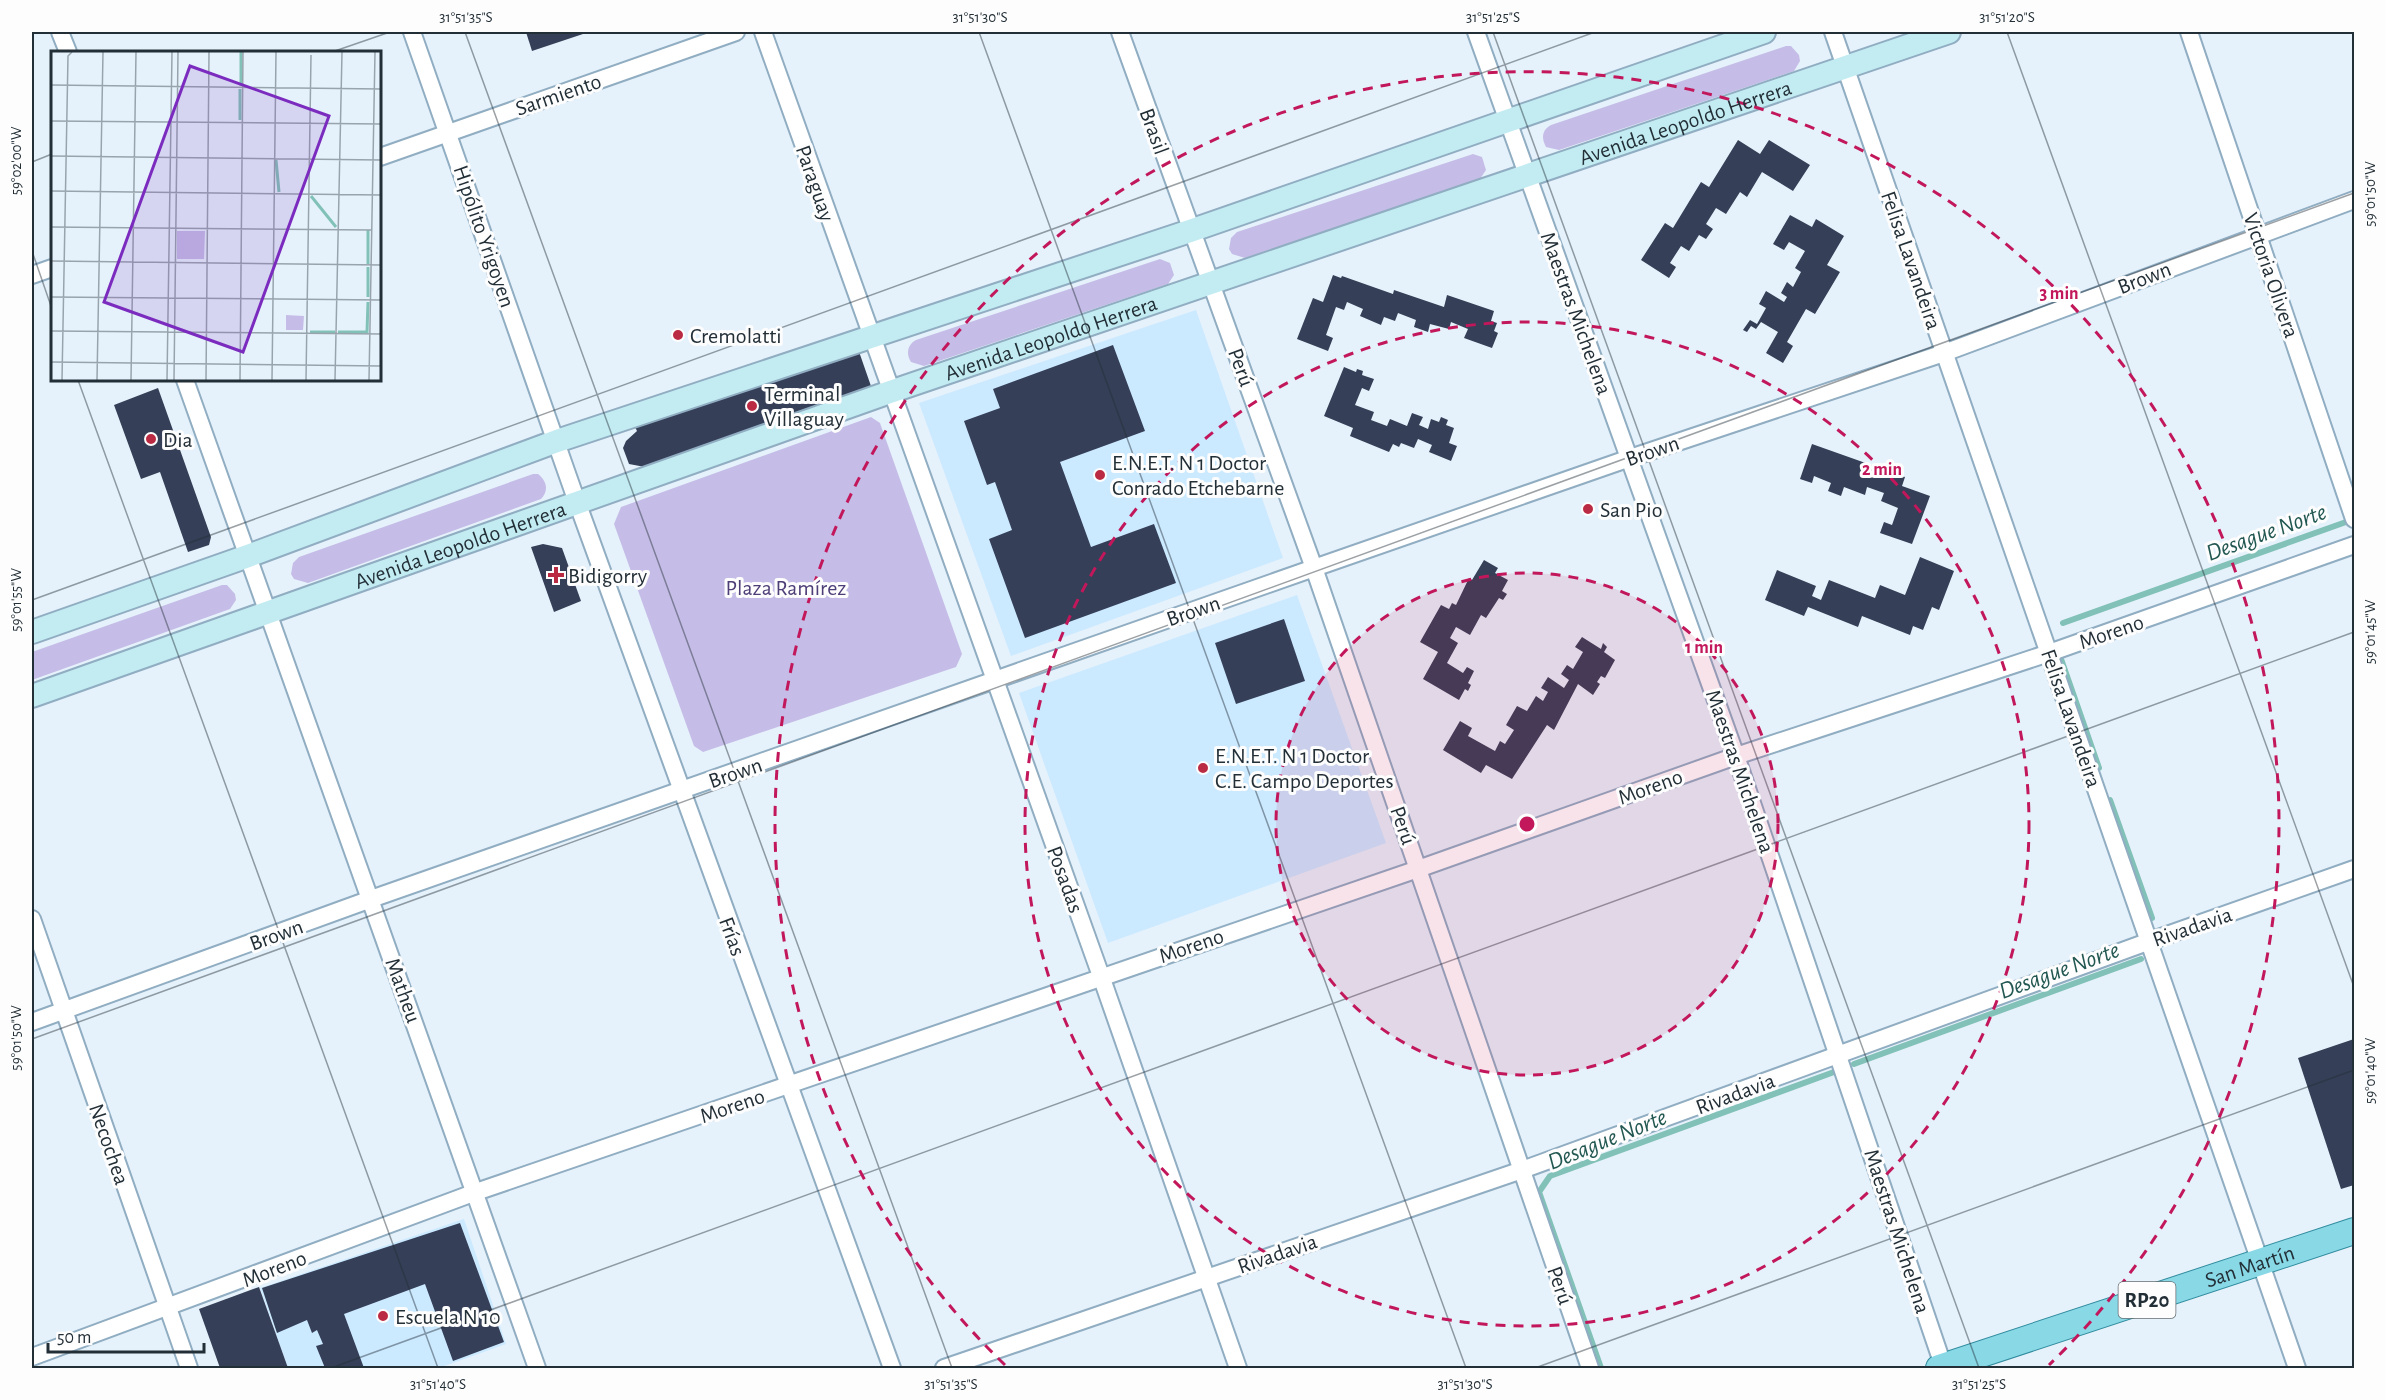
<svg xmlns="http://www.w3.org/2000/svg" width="2386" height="1400" font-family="'Alegreya Sans',sans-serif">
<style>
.built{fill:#cbe9ff}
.green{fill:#c5bde7}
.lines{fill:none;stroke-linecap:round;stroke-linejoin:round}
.stream{stroke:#82c1b7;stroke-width:6}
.building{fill:#353f57}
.street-casing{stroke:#90adc2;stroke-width:20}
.secondary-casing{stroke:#90adc2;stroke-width:26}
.primary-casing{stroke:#318c9e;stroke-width:28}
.street{stroke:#fff;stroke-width:16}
.secondary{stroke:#c3ecf2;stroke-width:22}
.primary{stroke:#88d8e6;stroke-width:26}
.ticks{fill:none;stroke:#232f37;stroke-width:1.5;stroke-opacity:0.45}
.ring{fill:none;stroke:#c2185b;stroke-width:3;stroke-dasharray:10 8}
.poi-dot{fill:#bb2a43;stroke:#fdfdfd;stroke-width:2}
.labels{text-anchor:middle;stroke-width:6;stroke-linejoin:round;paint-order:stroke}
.shield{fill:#fdfdfd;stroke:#646d72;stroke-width:1.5}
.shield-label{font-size:21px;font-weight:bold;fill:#232f37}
.street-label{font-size:22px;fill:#232f37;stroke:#fdfdfd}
.poi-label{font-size:22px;fill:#232f37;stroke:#fdfdfd;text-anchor:start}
.park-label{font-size:22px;fill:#4e3e78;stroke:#fdfdfd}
.water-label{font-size:24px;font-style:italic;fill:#235852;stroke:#fdfdfd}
.inset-river{fill:none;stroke:#82c1b7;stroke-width:3}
.inset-road{fill:none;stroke:#98a4ad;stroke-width:1.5}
.view{fill:#7b2cbf;fill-opacity:0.15;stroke:#7b2cbf;stroke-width:3}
.inset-edge{fill:none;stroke:#232f37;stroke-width:3}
.centre{fill:#c2185b;stroke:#fdfdfd;stroke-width:3}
.ring-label{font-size:18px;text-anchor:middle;font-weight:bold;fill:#c2185b;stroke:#fdfdfd;stroke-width:6;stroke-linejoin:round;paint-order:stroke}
.neatline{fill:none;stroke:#232f37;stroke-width:2}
.ticks-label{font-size:15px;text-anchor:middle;fill:#232f37}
</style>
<rect width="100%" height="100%" fill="#e6f2fb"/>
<g class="built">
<polygon points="1196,310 1283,558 1011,656 919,403"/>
<polygon points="1297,595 1386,843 1108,943 1019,693"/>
<polygon points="464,1219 506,1344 439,1368 288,1368 260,1288"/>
</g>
<g class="green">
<path d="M1786,46h5l8,9 1,6 -6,10 -235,79 -13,-3c-5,-9 -4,-17 5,-22z"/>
<polygon points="1473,154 1482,157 1486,170 1480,179 1245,258 1232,254 1229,249 1231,238 1237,232"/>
<path d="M1160,259l10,4 4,12 -6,9 -244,82 -13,-4c-5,-8 -4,-17 5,-22z"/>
<polygon points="871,417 880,423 962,654 956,667 703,752 694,746 614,524 621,507"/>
<path d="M533,474h5c9,7 11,17 3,25l-233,84 -14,-4 -3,-5 2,-11 6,-6z"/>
<polygon points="222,585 227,585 235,594 236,600 230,609 32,680 32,652"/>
</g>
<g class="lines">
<g class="stream">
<polyline points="2063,623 2346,522"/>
<polyline points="2061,659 2099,768"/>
<polyline points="2110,800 2152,918"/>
<polyline points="1854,1064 2141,959"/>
<polyline points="1601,1368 1539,1192 1550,1176 1834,1072"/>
</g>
</g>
<g class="building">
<polygon points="526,32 589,32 532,51"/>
<polygon points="1738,140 1760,154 1769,140 1810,165 1793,191 1762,172 1747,197 1740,192 1726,214 1716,208 1706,224 1713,229 1706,239 1699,235 1689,251 1681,246 1670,263 1676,267 1669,278 1641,260 1665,223 1673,228 1701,182 1709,187"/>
<polygon points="1790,215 1812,227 1816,219 1844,236 1827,265 1840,272 1815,314 1806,309 1787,342 1793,346 1783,363 1766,353 1778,332 1761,322 1756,329 1751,326 1747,332 1743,330 1750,320 1757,324 1766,308 1759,304 1766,291 1784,302 1787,297 1781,293 1787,282 1793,287 1801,272 1795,268 1805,251 1789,242 1784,250 1773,244"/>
<polygon points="1333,275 1341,278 1342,276 1393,294 1394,290 1444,307 1447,295 1494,311 1491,321 1497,323 1494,331 1498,333 1492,348 1464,338 1468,329 1451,322 1449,329 1430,324 1428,332 1414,327 1416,320 1398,313 1395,321 1384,317 1381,325 1360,316 1363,309 1347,302 1344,310 1336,307 1326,335 1333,338 1328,351 1297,339 1313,298 1323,302"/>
<polygon points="856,343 872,389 645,467 629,464 623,448 626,441 637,431 633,423"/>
<polygon points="1113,345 1145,431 1060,462 1091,547 1154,524 1176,583 1025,638 989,539 1012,530 995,482 987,485 964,421 1000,408 993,389"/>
<polygon points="1344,367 1356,372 1357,369 1363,371 1362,375 1374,379 1369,391 1362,388 1355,405 1374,412 1371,420 1387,426 1390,419 1407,426 1412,413 1423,417 1419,425 1428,429 1431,419 1439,422 1441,417 1448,420 1446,425 1454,428 1449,443 1457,446 1451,461 1429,452 1432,445 1418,439 1414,448 1401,443 1399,447 1393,444 1389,452 1350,436 1353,428 1324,416"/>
<polygon points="158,388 211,537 209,545 188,552 160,472 141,479 114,405"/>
<polygon points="1812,444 1905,477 1902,486 1930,496 1912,544 1880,533 1884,522 1892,525 1898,508 1881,501 1884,493 1867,487 1865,495 1844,487 1841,496 1828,491 1831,483 1814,476 1812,483 1800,479"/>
<polygon points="543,544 562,548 581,601 554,612 531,547"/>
<polygon points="1920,557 1954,571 1939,610 1932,607 1923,630 1913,626 1910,635 1862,616 1858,627 1808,607 1804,616 1765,600 1777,570 1816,586 1812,596 1821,600 1829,580 1875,598 1880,585 1905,595"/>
<polygon points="1484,560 1498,568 1495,573 1508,580 1502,591 1507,594 1503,600 1499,598 1486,618 1481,615 1470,635 1456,627 1450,638 1458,643 1447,663 1463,673 1467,667 1474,671 1468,683 1471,685 1468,691 1465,689 1459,700 1423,679 1438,652 1420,642 1441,605 1449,609 1452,603 1456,605 1469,578 1472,580"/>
<polygon points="1284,619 1305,681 1236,704 1215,643"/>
<polygon points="1582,637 1601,649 1603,643 1607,647 1604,652 1615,660 1605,678 1601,676 1597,682 1600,684 1593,695 1578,684 1554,730 1547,725 1512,779 1486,765 1481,773 1443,750 1460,721 1472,728 1468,736 1495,751 1500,741 1505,744 1514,730 1506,725 1517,706 1527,711 1536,696 1543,701 1548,692 1541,688 1548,677 1564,688 1569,680 1561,674 1567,665 1573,669 1583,652 1575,647"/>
<polygon points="2354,1039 2354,1185 2341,1189 2298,1058"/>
<polygon points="460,1223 504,1342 453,1361 425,1284 344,1314 364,1368 325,1368 316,1346 323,1344 317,1330 312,1333 307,1320 277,1333 262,1288"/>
<polygon points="259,1287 288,1368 220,1368 199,1309"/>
</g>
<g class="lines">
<defs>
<g id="street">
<polyline points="60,32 68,52"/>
<polyline points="412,32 577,502 892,1368"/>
<polyline points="763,32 1101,976 1238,1368"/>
<polyline points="1120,32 1314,568 1590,1368"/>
<polyline points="1476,32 1736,756 1944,1368"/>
<polyline points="1833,32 2297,1368"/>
<polyline points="2189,32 2354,519"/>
<polyline points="380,157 736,32"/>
<polyline points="32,275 52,268"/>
<polyline points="185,380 537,1368"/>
<polyline points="32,919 189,1368"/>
<polyline points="32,1022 371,899 1314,568 1630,458 1944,353 2354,200"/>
<polyline points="32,1357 476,1192 1418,869 1736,756 2049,653 2354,545"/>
<polyline points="944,1368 1522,1170 2150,941 2354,869"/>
</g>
<g id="secondary">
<polyline points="32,632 248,556 557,441 1190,231 1764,32"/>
<path id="s1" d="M32,696l858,-304 1059,-360"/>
</g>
<g id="primary">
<path id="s2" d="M1939,1368l415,-137"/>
</g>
</defs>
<use href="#street" class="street-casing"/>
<use href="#secondary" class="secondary-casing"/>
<use href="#primary" class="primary-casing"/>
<use href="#street" class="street"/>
<use href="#secondary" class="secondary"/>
<use href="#primary" class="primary"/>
</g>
<path class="ticks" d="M465,32l487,1336M979,32l487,1336M1493,32l486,1336M2007,32l347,955M332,52l58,-20M32,162l20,-8M32,251l20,58M78,380l360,988M32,600l1563,-568M32,1039l2322,-846M331,1368l2023,-736M1535,1368l819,-298"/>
<circle cx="1527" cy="824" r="251" fill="#c2185b" fill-opacity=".12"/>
<g class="ring">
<circle cx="1527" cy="824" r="251"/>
<circle cx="1527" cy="824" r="502"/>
<path d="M1005 1365A752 752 0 1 1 2049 1365"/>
</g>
<g class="poi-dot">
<circle cx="678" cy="335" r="6"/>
<circle cx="752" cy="406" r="6"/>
<circle cx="151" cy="439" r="6"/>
<circle cx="1100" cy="475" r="6"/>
<circle cx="1588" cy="509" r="6"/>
<path d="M553 566h6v6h6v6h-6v6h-6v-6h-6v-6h6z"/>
<circle cx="1203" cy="768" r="6"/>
<circle cx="383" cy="1316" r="6"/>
</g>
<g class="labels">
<rect class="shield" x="2118.5" y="1282" width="57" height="36" rx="4.5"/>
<g class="shield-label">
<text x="2147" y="1307">RP20</text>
</g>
<g class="street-label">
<text transform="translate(558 94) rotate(-19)" y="8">Sarmiento</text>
<text dy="8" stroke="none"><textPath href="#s1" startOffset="1750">Avenida Leopoldo Herrera</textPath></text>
<text transform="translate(1155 131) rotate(70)" y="8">Brasil</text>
<text transform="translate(816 183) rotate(71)" y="8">Paraguay</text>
<text transform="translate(485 236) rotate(71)" y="8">Hipólito Yrigoyen</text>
<text transform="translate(1912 260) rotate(71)" y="8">Felisa Lavandeira</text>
<text transform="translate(2272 275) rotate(71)" y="8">Victoria Olivera</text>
<text transform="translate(2144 277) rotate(-21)" y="8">Brown</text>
<text transform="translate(1577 313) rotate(70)" y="8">Maestras Michelena</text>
<text dy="8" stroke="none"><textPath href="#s1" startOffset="1080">Avenida Leopoldo Herrera</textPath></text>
<text transform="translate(1242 367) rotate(70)" y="8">Perú</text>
<text transform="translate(1652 450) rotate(-19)" y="8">Brown</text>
<text dy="8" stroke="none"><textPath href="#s1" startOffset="454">Avenida Leopoldo Herrera</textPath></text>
<text transform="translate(1193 610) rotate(-19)" y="8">Brown</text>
<text transform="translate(2111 631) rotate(-19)" y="8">Moreno</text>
<text transform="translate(2072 718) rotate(71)" y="8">Felisa Lavandeira</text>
<text transform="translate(1741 771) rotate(71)" y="8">Maestras Michelena</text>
<text transform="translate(735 772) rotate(-19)" y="8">Brown</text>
<text transform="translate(1650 786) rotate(-20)" y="8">Moreno</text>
<text transform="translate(1404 825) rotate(71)" y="8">Perú</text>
<text transform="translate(1066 879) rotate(70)" y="8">Posadas</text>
<text transform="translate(2192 926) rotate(-19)" y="8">Rivadavia</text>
<text transform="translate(276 934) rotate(-20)" y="8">Brown</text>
<text transform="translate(733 936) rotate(70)" y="8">Frías</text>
<text transform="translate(1191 945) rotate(-19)" y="8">Moreno</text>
<text transform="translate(404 990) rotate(70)" y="8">Matheu</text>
<text transform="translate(1735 1093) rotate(-20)" y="8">Rivadavia</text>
<text transform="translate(732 1105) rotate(-19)" y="8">Moreno</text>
<text transform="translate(110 1144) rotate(71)" y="8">Necochea</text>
<text transform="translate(1898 1231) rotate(72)" y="8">Maestras Michelena</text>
<text transform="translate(1277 1253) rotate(-19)" y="8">Rivadavia</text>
<text dy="8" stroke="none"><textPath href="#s2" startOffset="327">San Martín</textPath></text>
<text transform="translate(274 1268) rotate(-21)" y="8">Moreno</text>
<text transform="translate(1561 1285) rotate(71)" y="8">Perú</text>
</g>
<g class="poi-label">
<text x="690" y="343">Cremolatti</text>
<text x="764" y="401">Terminal<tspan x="764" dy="25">Villaguay</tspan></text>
<text x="163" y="447">Dia</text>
<text x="1112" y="470">E.N.E.T. N 1 Doctor<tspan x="1112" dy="25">Conrado Etchebarne</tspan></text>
<text x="1600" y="517">San Pio</text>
<text x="568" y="583">Bidigorry</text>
<text x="1215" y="763">E.N.E.T. N 1 Doctor<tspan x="1215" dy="25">C.E. Campo Deportes</tspan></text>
<text x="395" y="1324">Escuela N 10</text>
</g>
<g class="park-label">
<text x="786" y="595">Plaza Ramírez</text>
</g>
<g class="water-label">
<text transform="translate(2266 532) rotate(-20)" y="8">Desague Norte</text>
<text transform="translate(2059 970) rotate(-20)" y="8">Desague Norte</text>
<text transform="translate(1607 1139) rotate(-22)" y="8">Desague Norte</text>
</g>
</g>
<g transform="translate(51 51)">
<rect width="330" height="330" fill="#e6f2fb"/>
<path d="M126,180h28l-1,28h-27zM235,264l18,1 -1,14h-17z" fill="#c5bde7"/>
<path class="inset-river" d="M190,35v-34M189,69v-31M225,109l3,32M260,145l25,31M317,179v34M317,246v-30M259,281h25M287,281h29l1,-30"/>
<path class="inset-road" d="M0,34l330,4M0,70l330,3M0,105l330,4M0,140l330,4M0,176l320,3M0,210l330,4M0,246l330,3M0,280l330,3M0,311l330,4M11,329l6,-324 4,-4M46,329l6,-328M80,329l5,-328M116,329l5,-328M123,329l4,-328M155,329l3,-328M189,329l3,-328M221,329l4,-328M255,329l5,-325M284,329l7,-328M318,329l6,-328"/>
<path class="view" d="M139,15l139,50 -86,236 -139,-50z"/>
<rect width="330" height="330" class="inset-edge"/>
</g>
<circle cx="1527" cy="824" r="9" class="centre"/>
<g class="ring-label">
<text x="2059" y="299">3 min</text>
<text x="1882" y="475">2 min</text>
<text x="1704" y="653">1 min</text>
</g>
<rect width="2386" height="1400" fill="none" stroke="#fdfdfd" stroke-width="66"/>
<path d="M48 1343v9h156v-9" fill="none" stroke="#232f37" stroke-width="3"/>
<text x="57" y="1343" font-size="18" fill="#232f37" stroke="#fdfdfd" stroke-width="4.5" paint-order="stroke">50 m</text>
<rect x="33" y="33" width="2320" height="1334" class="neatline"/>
<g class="ticks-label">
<text x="466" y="22">31°51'35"S</text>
<text x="980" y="22">31°51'30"S</text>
<text x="1493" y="22">31°51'25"S</text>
<text x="2007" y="22">31°51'20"S</text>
<text transform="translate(16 161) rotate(-90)" y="5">59°02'00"W</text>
<text transform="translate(2370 194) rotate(-90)" y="5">59°01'50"W</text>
<text transform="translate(16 600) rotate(-90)" y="5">59°01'55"W</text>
<text transform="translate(2370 632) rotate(-90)" y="5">59°01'45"W</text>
<text transform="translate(16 1038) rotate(-90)" y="5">59°01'50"W</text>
<text transform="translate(2370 1071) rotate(-90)" y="5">59°01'40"W</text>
<text x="438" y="1389">31°51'40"S</text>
<text x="951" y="1389">31°51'35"S</text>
<text x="1465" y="1389">31°51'30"S</text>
<text x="1979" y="1389">31°51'25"S</text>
</g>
</svg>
